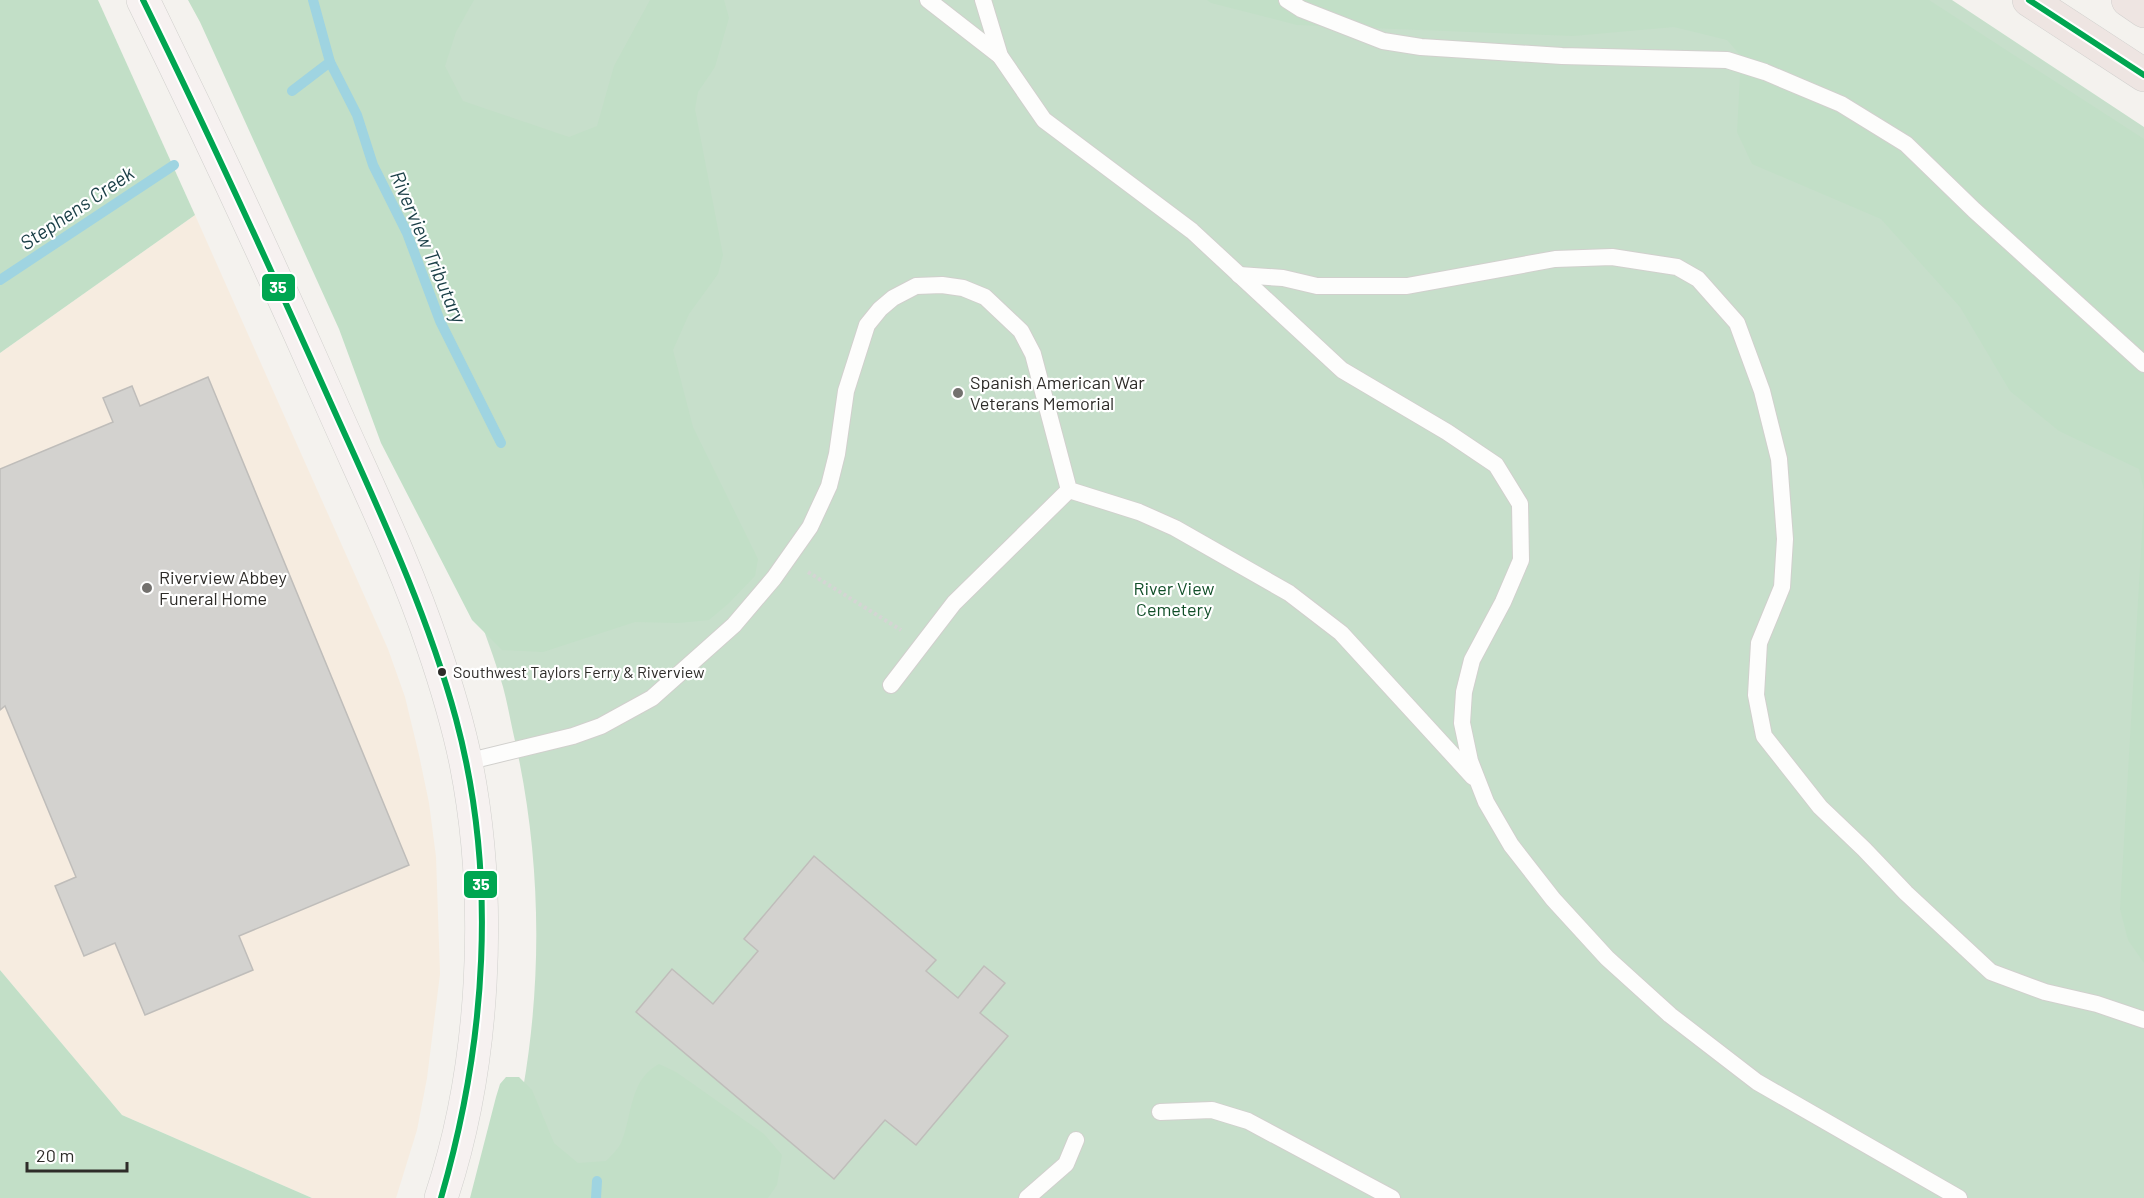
<svg xmlns="http://www.w3.org/2000/svg" width="2144" height="1198" font-family="Barlow,sans-serif">
<style>
.commercial{fill:#f6ece0}
.green{fill:#c7dfcb}
.forest{fill:#c2dfc7}
.lines{fill:none;stroke-linecap:round;stroke-linejoin:round}
.stream{stroke:#9fd4e1;stroke-width:10}
.building{fill:#d3d2cf;stroke:#bfbdba;stroke-width:1.5}
.service-casing{stroke:#d1d0cd;stroke-width:18}
.secondary-casing{stroke:#d1d0cd;stroke-width:34}
.primary-casing{stroke:#d1d0ce;stroke-width:34}
.path{stroke:#d5d5d4;stroke-width:4;stroke-dasharray:3 3;stroke-linecap:butt}
.service{stroke:#fdfdfc;stroke-width:16}
.secondary{stroke:#f6f1f0;stroke-width:33}
.primary{stroke:#eee5e2;stroke-width:33}
.bus-1-casing{stroke:#fff;stroke-width:10}
.bus-1{stroke:#00a651;stroke-width:6}
.poi-dot{fill:#73716e;stroke:#fff;stroke-width:2}
.bus-dot{fill:#2e2c29;stroke:#fff;stroke-width:2}
.labels{text-anchor:middle;stroke-width:4.5;stroke-linejoin:round;paint-order:stroke}
.bus-label{font-size:16px;fill:#2e2c29;stroke:#fff;text-anchor:start}
.poi-label{font-size:18px;fill:#2e2c29;stroke:#fff;text-anchor:start}
.park-label{font-size:18px;fill:#104e28;stroke:#fff}
.water-label{font-size:20px;font-style:italic;fill:#183d45;stroke:#fff}
.line-badge{stroke:#fff;stroke-width:2}
.badge-label{font-size:16px;text-anchor:middle;font-weight:bold;fill:#fff}
</style>
<rect width="100%" height="100%" fill="#f4f2ee"/>
<polygon class="commercial" points="195,215 388,649 405,697 419,755 429,803 436,857 440,974 427,1078 417,1130 396,1198 312,1198 122,1115 0,970 0,353"/>
<path class="green" d="M203,0h1749l192,127v1071h-1647c46,-150 52,-313 16,-466 -4,-18 -7,-37 -13,-55 -34,-106 -83,-205 -128,-306 -56,-123 -113,-247 -169,-371z"/>
<g class="forest">
<polygon points="0,0 98,0 195,215 0,353"/>
<polygon points="188,0 474,0 456,32 445,66 463,101 569,137 597,126 614,66 650,0 724,0 729,18 715,67 698,92 695,109 723,255 718,274 689,314 673,350 693,427 758,559 755,576 729,603 709,620 678,623 635,622 543,652 502,650 472,620 381,443 339,329 200,22"/>
<polygon points="1207,0 1929,0 2144,139 2144,490 2139,469 2059,431 2010,391 1960,307 1881,219 1752,164 1737,132 1741,56 1727,40 1674,27 1573,36 1297,25 1211,3"/>
<polygon points="2144,499 2144,963 2128,940 2120,909"/>
<polygon points="0,970 122,1115 312,1198 0,1198"/>
<path d="M659,1064l17,8 88,62 18,21 -5,30 -9,13h-298l26,-101 4,-13 6,-7h13l13,13 22,53 24,20 28,-2c5,-5 12,-12 15,-18 12,-29 8,-63 38,-79z"/>
</g>
<g class="lines">
<g class="stream">
<polyline points="330,62 357,115 373,165 407,233 440,321 501,443"/>
<polyline points="292,91 330,62 313,0"/>
<polyline points="0,280 174,165"/>
<polyline points="596,1198 597,1181"/>
</g>
</g>
<g class="building">
<polygon points="208,377 409,865 239,936 253,970 145,1015 115,943 84,956 55,886 76,877 5,706 0,710 0,469 113,422 103,398 132,386 140,406"/>
<polygon points="814,856 936,960 926,971 958,998 984,966 1005,983 980,1013 1008,1036 916,1145 885,1120 834,1179 636,1012 672,969 713,1004 758,951 744,939"/>
</g>
<g class="lines">
<defs>
<g id="service">
<polyline points="928,0 1000,56"/>
<polyline points="983,0 1000,56 1044,120 1192,231 1342,370 1447,432 1496,465 1520,504 1521,560 1503,602 1472,660 1464,692 1462,723 1470,761 1486,802 1511,845 1553,899 1607,958 1670,1015 1757,1082 1959,1198"/>
<polyline points="1287,0 1301,9 1383,41 1421,47 1562,56 1727,60 1765,72 1841,104 1906,144 1974,210 2144,364"/>
<polyline points="1239,275 1283,278 1317,286 1407,286 1555,259 1612,257 1677,267 1698,279 1737,323 1762,391 1779,459 1785,539 1782,587 1759,643 1756,695 1764,736 1820,807 1864,849 1906,893 1991,972 2045,992 2097,1004 2144,1020"/>
<polyline points="891,685 954,603 1069,490"/>
<polyline points="466,762 573,736 601,726 652,698 734,625 774,578 810,527 829,486 837,454 846,391 867,325 880,309 893,298 916,286 942,285 963,288 985,297 1021,331 1033,354 1069,490 1139,512 1175,528 1289,593 1341,633 1473,777"/>
<polyline points="1160,1112 1212,1110 1248,1121 1392,1198"/>
<polyline points="1027,1198 1066,1164 1076,1140"/>
</g>
<path id="secondary" d="M143,0c65,132 127,265 186,399 36,82 76,163 104,247 13,38 25,78 33,117 27,137 19,303 -25,435"/>
<g id="primary">
<polyline points="2029,0 2144,75"/>
<polyline points="2128,0 2144,11"/>
</g>
</defs>
<use href="#service" class="service-casing"/>
<use href="#secondary" class="secondary-casing"/>
<use href="#primary" class="primary-casing"/>
<polyline class="path" points="808,572 901,630"/>
<use href="#service" class="service"/>
<use href="#secondary" class="secondary"/>
<use href="#primary" class="primary"/>
<defs>
<g id="bus-1">
<path d="M143,0c65,132 126,265 186,399 47,105 97,209 127,320 42,157 30,324 -15,479"/>
<polyline points="2029,0 2144,75"/>
</g>
</defs>
<use href="#bus-1" class="bus-1-casing"/>
<use href="#bus-1" class="bus-1"/>
</g>
<g class="poi-dot">
<circle cx="958" cy="393" r="6"/>
<circle cx="147" cy="588" r="6"/>
</g>
<circle class="bus-dot" cx="442" cy="672" r="5"/>
<g class="labels">
<g class="bus-label">
<text x="453" y="678">Southwest Taylors Ferry &amp; Riverview</text>
</g>
<g class="poi-label">
<text x="970" y="389">Spanish American War<tspan x="970" dy="21">Veterans Memorial</tspan></text>
<text x="159" y="584">Riverview Abbey<tspan x="159" dy="21">Funeral Home</tspan></text>
</g>
<g class="park-label">
<text x="1174" y="595">River View<tspan x="1174" dy="21">Cemetery</tspan></text>
</g>
<g class="water-label">
<text transform="translate(77 208) rotate(-34)" y="7">Stephens Creek</text>
<text transform="translate(428 247) rotate(67)" y="7">Riverview Tributary</text>
</g>
</g>
<g class="line-badge">
<rect x="261" y="273" width="35" height="29" rx="6" fill="#00a651"/>
<rect x="463" y="870" width="35" height="29" rx="6" fill="#00a651"/>
</g>
<g class="badge-label">
<text x="278" y="293">35</text>
<text x="481" y="890">35</text>
</g>
<path d="M27 1162v9h100v-9" fill="none" stroke="#2e2c29" stroke-width="3"/>
<text x="36" y="1162" font-size="18" fill="#2e2c29" stroke="#ffffff" stroke-width="4.5" paint-order="stroke">20 m</text>
</svg>
